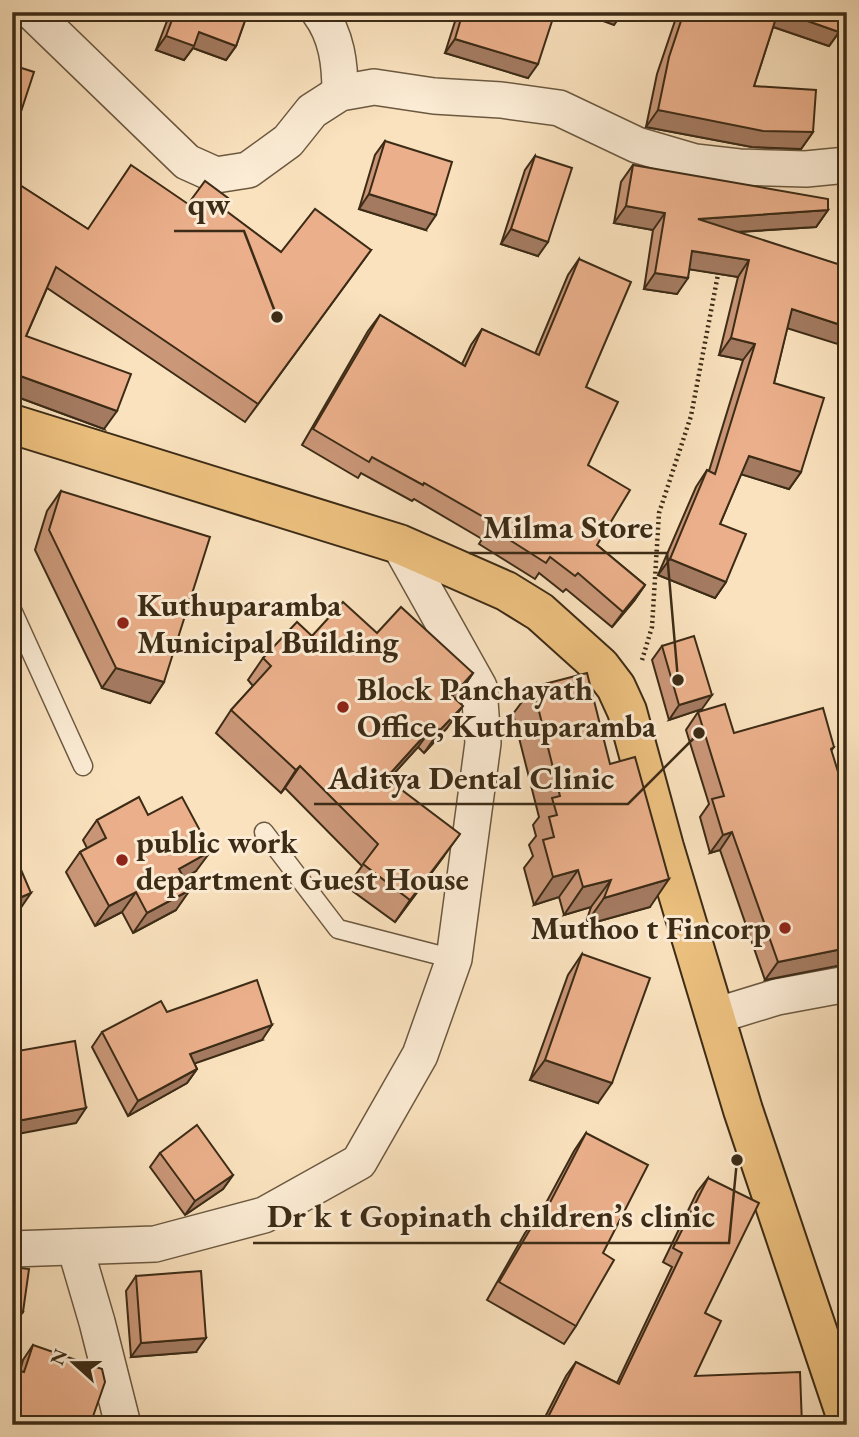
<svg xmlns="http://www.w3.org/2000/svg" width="859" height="1437" font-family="'EB Garamond',serif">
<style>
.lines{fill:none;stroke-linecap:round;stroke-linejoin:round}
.service-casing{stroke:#6c5940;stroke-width:21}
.minor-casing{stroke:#6c5940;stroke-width:38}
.primary-casing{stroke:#3c2b16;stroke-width:42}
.path{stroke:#3c2b16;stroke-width:4.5;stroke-dasharray:2 3.5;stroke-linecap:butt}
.service{stroke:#fcecd5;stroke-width:18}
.minor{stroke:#fcecd5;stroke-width:35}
.primary{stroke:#edc17f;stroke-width:38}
.wall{fill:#ca9778;stroke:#3c2b16;stroke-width:2}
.shaded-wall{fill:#a47b61;stroke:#3c2b16;stroke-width:2}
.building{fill:#ebb08b;stroke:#3c2b16;stroke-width:2}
.poi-dot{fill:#8f2418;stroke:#fcecd5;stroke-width:2.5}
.labels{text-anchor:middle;stroke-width:6;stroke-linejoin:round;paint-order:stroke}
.poi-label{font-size:32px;font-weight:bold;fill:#3c2b16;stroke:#fcecd5;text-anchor:start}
.leader{fill:none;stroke:#3c2b16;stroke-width:2.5}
.callout-dot{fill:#3c2b16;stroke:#fcecd5;stroke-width:2.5}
.callout-label{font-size:33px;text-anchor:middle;font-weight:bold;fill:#3c2b16;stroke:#fcecd5;stroke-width:6;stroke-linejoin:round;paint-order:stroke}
</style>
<rect width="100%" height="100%" fill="#fae2be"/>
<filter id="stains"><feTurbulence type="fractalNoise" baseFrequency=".00286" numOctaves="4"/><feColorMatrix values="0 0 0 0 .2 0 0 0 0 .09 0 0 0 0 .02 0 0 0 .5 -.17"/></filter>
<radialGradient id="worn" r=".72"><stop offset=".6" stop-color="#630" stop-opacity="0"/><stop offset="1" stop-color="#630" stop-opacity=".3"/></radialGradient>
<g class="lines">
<defs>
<g id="service">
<polyline points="12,610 83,766"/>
<polyline points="264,832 338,929 454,959"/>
</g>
<g id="minor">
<polyline points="32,12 187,162 216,175 248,170 288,141 312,111 340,93 374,87 434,96 501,100 559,108 637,145 695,162 739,167 806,169 847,165"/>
<path d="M319,12c18,24 21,52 21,81"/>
<polyline points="715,1016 777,997 847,984"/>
<polyline points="75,1247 97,1322 123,1425"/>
<polyline points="12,1249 155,1244 264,1215 359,1162 420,1055 454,959 483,743 479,687 399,544"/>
</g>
<polyline id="primary" points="12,424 399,544 506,591 540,612 600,666 616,687 627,711 664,847 743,1110 847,1419"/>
</defs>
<use href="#service" class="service-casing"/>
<use href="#minor" class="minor-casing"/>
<use href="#primary" class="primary-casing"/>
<polyline class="path" points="642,660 652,627 659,513 691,416 719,269"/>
<use href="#service" class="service"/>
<use href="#minor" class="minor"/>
<use href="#primary" class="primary"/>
</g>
<g class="wall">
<polygon points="155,12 248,12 236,46 226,60 193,48 184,60 156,50 167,21 154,17"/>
<polygon points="458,12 555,12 528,78 445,53"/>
<polygon points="678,12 845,12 839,32 829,46 773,27 754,86 813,132 801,149 752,147 646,127 657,74"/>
<polygon points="385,141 426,230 359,209 375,155"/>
<polygon points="535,156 538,256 501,244 525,170"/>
<polygon points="633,165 828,210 816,227 739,232 787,328 774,383 801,472 789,489 741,474 720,524 726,582 715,598 658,575 696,487 707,470 709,471 743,360 719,355 738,277 690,269 677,294 644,289 653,230 614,223 621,182"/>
<polygon points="12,180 88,229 188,204 221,208 281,252 371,250 245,422 47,288 26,336 104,429 12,395"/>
<polygon points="579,259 586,387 588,465 597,545 645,585 634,601 612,627 566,589 563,592 539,573 535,579 479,544 482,539 414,499 412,501 361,473 358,478 302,445 368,331 380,315 462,364 471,345 482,329 535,354 568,275"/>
<polygon points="61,491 164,682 150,703 102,688 35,550 47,511"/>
<polygon points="377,633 473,673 455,699 447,728 424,753 418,747 388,780 444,856 395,922 347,887 362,866 285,788 281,793 216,733 231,710 253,686 248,680 263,658 312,636"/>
<polygon points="662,646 702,709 669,720 652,660"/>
<polygon points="533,687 610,764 650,907 585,925 591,907 564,915 559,897 534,905 524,868 533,856 529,845 536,836 533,825 539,817 513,714"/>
<polygon points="698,712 734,733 834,747 831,751 843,964 765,980 720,850 710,853 700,817 709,804 686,730"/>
<polygon points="148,815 196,871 184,878 176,910 133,933 122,912 95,926 66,872 80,852 87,848 83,840 97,820"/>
<polygon points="582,954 598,1103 530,1080 568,975"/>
<polygon points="167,1012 262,1040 194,1063 197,1069 187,1083 128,1116 92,1047 102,1032"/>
<polygon points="586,1133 603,1253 576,1326 564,1344 487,1300 525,1233 538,1216 539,1216 574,1151"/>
<polygon points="160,1153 233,1175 223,1189 185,1215 150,1167"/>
<polygon points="708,1178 705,1313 695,1376 802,1425 541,1425 566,1376 576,1362 617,1383 672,1267 663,1262 697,1192"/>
<polygon points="136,1276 196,1352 131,1357 126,1291"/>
<polygon points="33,1345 90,1425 20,1371 23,1360"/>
</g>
<g class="shaded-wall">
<polygon points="157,12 173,12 167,21 154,17"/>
<polygon points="579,12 623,12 614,25"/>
<polygon points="766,12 782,12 839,32 829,46 759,22"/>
<polygon points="199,32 236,46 226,60 193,48 184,60 156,50 166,36"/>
<polygon points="455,39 538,64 528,78 445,53"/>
<polygon points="658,110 813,132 801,149 752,147 646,127"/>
<polygon points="369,194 436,215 426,230 359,209"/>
<polygon points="626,206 665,213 653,230 614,223"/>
<polygon points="828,210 816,227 686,235 698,219"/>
<polygon points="511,229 548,242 538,256 501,244"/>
<polygon points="692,251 749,260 738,277 681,268"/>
<polygon points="655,273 688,278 677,294 644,289"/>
<polygon points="792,309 847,327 847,347 780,326"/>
<polygon points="731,338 755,344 743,360 719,355"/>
<polygon points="12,373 117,411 104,429 12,395"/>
<polygon points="749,456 801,472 789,489 737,473"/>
<polygon points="670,559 726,582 715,598 658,575"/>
<polygon points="645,585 634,601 612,627 623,612"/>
<polygon points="116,668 164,682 150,703 102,688"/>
<polygon points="473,673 458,696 436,719 452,696"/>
<polygon points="712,695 702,709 669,720 679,705"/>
<polygon points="463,706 447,728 424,753 440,730"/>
<polygon points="434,725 418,747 370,800 386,778"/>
<polygon points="300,766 285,788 281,793 296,770"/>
<polygon points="732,832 720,850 710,853 723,835"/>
<polygon points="460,834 444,856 395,922 410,900"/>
<polygon points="211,851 196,871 165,889 179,869"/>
<polygon points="578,870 559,897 534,905 553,877"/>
<polygon points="669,879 650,907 585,925 604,898"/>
<polygon points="611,880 591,907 564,915 583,887"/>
<polygon points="190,890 176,910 133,933 147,913"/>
<polygon points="136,892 122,912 95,926 109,906"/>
<polygon points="31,893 18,912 12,914 12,901"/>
<polygon points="847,948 847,964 765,980 778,962"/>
<polygon points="272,1025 262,1040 179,1069 190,1054"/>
<polygon points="545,1060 612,1083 598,1103 530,1080"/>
<polygon points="197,1069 187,1083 128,1116 138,1101"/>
<polygon points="86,1108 76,1123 12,1135 12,1122"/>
<polygon points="233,1175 223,1189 185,1215 195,1201"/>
<polygon points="12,1310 23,1312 13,1326 12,1326"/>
<polygon points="206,1338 196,1352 131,1357 141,1343"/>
</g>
<g class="building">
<polygon points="175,12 248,12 236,46 199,32 194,46 166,36"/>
<polygon points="463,12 555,12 538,64 455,39"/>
<polygon points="684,12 778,12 754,86 816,90 813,132 763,131 658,110 669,57"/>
<polygon points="782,12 845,12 839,32"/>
<polygon points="12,65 34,72 12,139"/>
<polygon points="385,141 452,162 436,215 369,194"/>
<polygon points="535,156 572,168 548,242 511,229"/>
<polygon points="131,165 188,204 205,181 228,198 221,207 281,252 315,209 371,250 258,404 56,267 26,336 131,374 117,411 12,373 12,180 88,229"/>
<polygon points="633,165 828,199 828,210 698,219 847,267 847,327 792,309 774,383 824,398 801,472 749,456 720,524 746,534 726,582 670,559 707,470 715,474 755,344 731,338 749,260 692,251 688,278 655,273 665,213 626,206"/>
<polygon points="579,259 631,282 586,387 618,402 588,465 630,490 597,545 645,585 623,612 578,573 575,576 550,557 546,563 491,528 494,523 424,483 423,485 372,457 369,462 313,429 380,315 465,366 482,329 539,355"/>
<polygon points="61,491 210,537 164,682 116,668 49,530"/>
<polygon points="343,602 377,633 401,607 473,673 452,696 463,706 440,730 434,725 386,778 460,834 410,900 363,864 378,844 300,766 296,770 231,710 271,666 263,658 297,622 312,636"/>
<polygon points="694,636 712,695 679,705 662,646"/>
<polygon points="587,673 610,764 635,757 669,879 604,898 611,880 583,887 578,870 553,877 543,840 554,837 549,817 557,815 552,798 560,796 533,687"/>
<polygon points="725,704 734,733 823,708 834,747 831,749 847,801 847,948 778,962 732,832 723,835 712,799 724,796 698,712"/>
<polygon points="139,797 148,815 182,797 211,851 179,869 190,890 147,913 136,892 109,906 80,852 106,838 97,820"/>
<polygon points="12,849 31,893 12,901"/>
<polygon points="582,954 650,978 612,1083 545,1060"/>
<polygon points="257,980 272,1025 190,1054 197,1069 138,1101 102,1032 161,1001 167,1012"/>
<polygon points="75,1041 86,1108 12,1122 12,1052"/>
<polygon points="197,1125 233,1175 195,1201 160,1153"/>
<polygon points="586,1133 648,1165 603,1253 614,1260 576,1326 499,1282 538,1216 542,1218"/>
<polygon points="708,1178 759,1203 705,1313 721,1321 695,1376 800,1372 802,1425 544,1425 576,1362 619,1384 682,1253 673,1248"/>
<polygon points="12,1267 29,1269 23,1312 12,1310"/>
<polygon points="201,1271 206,1338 141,1343 136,1276"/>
<polygon points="33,1345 102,1369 105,1382 90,1425 12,1425 12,1369 24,1372"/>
</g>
<g class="poi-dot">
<circle cx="123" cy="623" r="7"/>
<circle cx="343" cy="707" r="7"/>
<circle cx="122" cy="860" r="7"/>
<circle cx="785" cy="928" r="7"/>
</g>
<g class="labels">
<g class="poi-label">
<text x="137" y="616">Kuthuparamba<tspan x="137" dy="37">Municipal Building</tspan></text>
<text x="357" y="700">Block Panchayath<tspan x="357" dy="37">Office, Kuthuparamba</tspan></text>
<text x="136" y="853">public work<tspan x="136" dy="37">department Guest House</tspan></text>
<text x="771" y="939" text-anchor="end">Muthoo t Fincorp</text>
</g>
</g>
<path class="leader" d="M277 317L244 231H174M678 680L667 553H469M699 733L628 804H314M737 1160L729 1243H253"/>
<g class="callout-dot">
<circle cx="277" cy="317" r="7"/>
<circle cx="678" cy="680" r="7"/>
<circle cx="699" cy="733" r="7"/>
<circle cx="737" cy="1160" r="7"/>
</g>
<g class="callout-label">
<text x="209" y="215">qw</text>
<text x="568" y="538">Milma Store</text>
<text x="471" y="789">Aditya Dental Clinic</text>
<text x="491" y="1227">Dr k t Gopinath children’s clinic</text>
</g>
<rect width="859" height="1437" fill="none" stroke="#fae2be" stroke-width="42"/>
<rect x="14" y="14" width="831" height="1409" fill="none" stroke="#3c2b16" stroke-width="3.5"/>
<rect x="21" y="21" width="817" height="1395" fill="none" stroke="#3c2b16" stroke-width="2"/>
<g transform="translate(74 1363) rotate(291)" stroke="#fcecd5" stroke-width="5" paint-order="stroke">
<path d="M0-5L12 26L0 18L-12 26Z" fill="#3c2b16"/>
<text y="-10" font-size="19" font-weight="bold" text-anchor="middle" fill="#3c2b16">N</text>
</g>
<rect width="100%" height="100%" filter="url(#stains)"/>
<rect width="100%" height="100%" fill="url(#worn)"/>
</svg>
